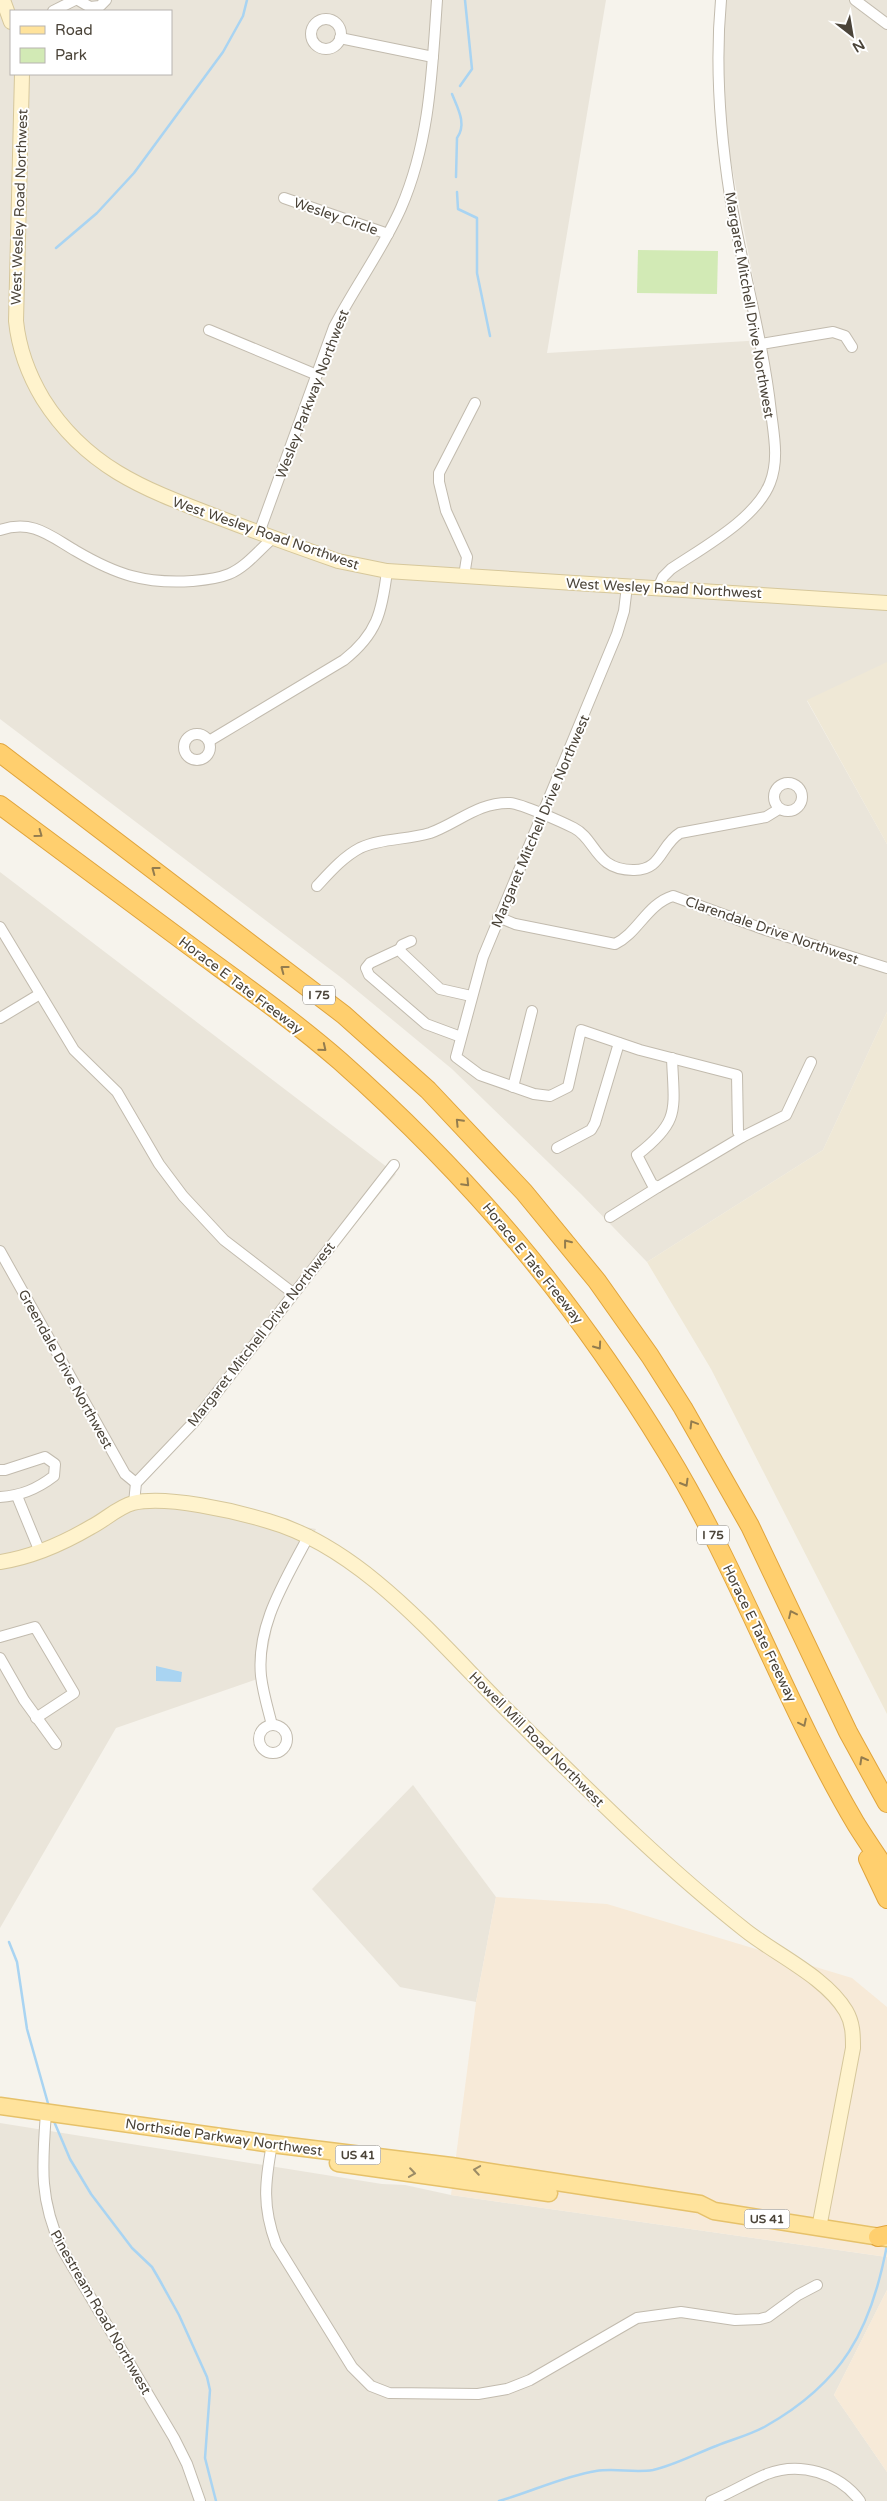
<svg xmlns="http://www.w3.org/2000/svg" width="887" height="2501" font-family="'Varela Round',sans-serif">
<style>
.residential{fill:#eae5da;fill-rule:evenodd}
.commercial{fill:#f7ead8}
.education{fill:#efe8d6}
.green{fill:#d2eab5}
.water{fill:#a9d4f2}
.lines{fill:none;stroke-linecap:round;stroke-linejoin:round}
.stream{stroke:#a9d4f2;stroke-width:2.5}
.street-casing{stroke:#c2bbae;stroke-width:12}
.secondary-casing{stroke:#d6c79b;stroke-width:16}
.primary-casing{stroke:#e6c16a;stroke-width:19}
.highway-casing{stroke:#e0a43c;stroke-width:20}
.street{stroke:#fff;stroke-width:10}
.secondary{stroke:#fff3cd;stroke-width:14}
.primary{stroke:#ffe39c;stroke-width:16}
.highway{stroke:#ffcf6e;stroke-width:18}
.oneway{stroke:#937c4e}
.oneway2{stroke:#9c8c66}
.labels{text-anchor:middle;stroke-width:4;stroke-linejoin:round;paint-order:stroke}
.shield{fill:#fff;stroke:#817c74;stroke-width:1}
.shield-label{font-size:12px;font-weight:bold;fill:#4b4439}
.street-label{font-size:14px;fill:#4b4439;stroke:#fff}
</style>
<rect width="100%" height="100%" fill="#f6f3ec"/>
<g class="residential">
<path d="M0,0h606l-59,353 218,-13 -42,-220 -8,-120h172v663l-80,38 80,143v168l-64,138 -176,112 -66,-68 -129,-125 -109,-90 -343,-260zM11,11h160v63h-160z"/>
<polygon points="0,872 396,1174 130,1496 316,1529 276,1606 263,1677 116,1728 0,1928"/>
<polygon points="413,1785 496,1897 476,2002 400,1987 312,1889"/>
<polygon points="0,2123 382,2184 405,2185 451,2195 887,2257 887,2290 834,2395 887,2472 887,2501 0,2501"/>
</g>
<g class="commercial">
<polygon points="496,1897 607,1904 852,1978 887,2007 887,2257 451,2195 476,2002"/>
<polygon points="887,2290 887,2472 834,2395"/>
</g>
<g class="education">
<polygon points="887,662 887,844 807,700"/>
<polygon points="887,1012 887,1714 711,1369 647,1262 823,1150"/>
</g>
<polygon class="green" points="638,250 718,251 717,294 637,293"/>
<polygon class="water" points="156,1666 182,1672 181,1682 156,1681"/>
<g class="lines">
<g class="stream">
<polyline points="460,86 472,69 465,0"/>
<path d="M452,94c6,15 15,30 5,44l-1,39"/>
<polyline points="457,192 458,209 477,218 477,273 490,336"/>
<polyline points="56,248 97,213 134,173 223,52 243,16 247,0"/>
<polyline points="9,1942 17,1962 27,2029 49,2107"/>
<polyline points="53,2119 70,2159 91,2194 132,2248 152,2267 159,2279 179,2315 207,2377 210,2390 205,2458 216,2501"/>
<path d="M499,2501c32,-9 65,-25 97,-30 19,-3 38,2 57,-1 22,-5 42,-16 63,-24 17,-7 34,-11 50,-20 76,-43 105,-95 121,-181"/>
</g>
<defs>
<g id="street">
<polyline points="78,0 90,7 100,6 106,0"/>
<polyline points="855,0 887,24"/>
<polyline points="53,11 75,0"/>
<circle cx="326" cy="34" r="15"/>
<polyline points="340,38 433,57"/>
<polyline points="284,198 388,234"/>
<polyline points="209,330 317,375"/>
<polyline points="761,344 833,332 845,336 852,347"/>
<path d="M0,530c33,-11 50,6 76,21 41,24 69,33 116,30 12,-1 25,-2 37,-7 17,-7 30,-24 44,-36"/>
<path d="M259,533l75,-206c21,-41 49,-78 67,-119 29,-67 31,-137 36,-208"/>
<polyline points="464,576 467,557 446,511 439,482 439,473 475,403"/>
<polyline points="627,586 624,611 617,634 483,957 456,1057 480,1075 534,1094 550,1096 568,1087 581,1030 640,1050 737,1075 738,1132 742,1137 786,1115 811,1062"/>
<path d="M658,588l5,-11 8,-8c31,-21 85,-50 99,-86 9,-23 4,-47 1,-71 -8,-73 -29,-144 -41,-216 -10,-64 -15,-131 -9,-196"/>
<circle cx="197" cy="747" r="13"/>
<path d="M209,741l135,-81c33,-26 38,-48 43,-89"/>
<circle cx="788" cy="797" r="14"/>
<path d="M317,886c13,-14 26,-29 43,-38 21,-10 47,-8 70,-15 28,-10 48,-31 80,-30 12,1 52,19 64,25 22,11 21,42 59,42 29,1 27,-25 47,-37l86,-16 13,-8"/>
<path d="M498,917l17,7 100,20c23,-11 32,-40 58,-48l93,34 121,38"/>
<polyline points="0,927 74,1050 117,1092 159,1164 183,1196 224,1240 293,1293"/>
<polyline points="411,941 402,945 400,949 402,953 440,989 471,996"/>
<polyline points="400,949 370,963 366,968 369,975 426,1024 461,1037"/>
<polyline points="0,1018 40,994"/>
<path d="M672,1058c2,52 9,63 -35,97l15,29 6,3 84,-50"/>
<polyline points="513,1087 532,1011"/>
<polyline points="557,1148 591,1130 595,1123 619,1043"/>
<polyline points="610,1217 658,1187"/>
<polyline points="0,1251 125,1474 136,1483"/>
<path d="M0,1470h5l40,-13 10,7 -1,12c-17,13 -33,20 -54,21"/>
<polyline points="17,1496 40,1552"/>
<polyline points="134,1503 136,1483 194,1422 394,1165"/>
<polyline points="0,1637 35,1627 74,1693 36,1718"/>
<polyline points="0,1658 24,1700 56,1744"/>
<circle cx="273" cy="1739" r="14"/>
<path d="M272,1725c-4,-16 -9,-32 -11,-49 -5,-52 25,-96 48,-141"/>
<path d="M46,2113c-4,53 -7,86 16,136l112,189 13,26 13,37"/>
<path d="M272,2144c-7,38 -10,62 4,100l76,123 19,19 18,7 89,1 29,-5 23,-9 107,-62 44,-6 54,8 25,-1 8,-2 30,-22 19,-10"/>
<path d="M711,2501c19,-8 37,-19 56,-27 33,-13 72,-1 93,27"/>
</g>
<g id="secondary">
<polyline points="3,0 11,22"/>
<path d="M22,74l-6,247c3,29 12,53 27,78 44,70 104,91 177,119 39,15 78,29 118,43l49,10 500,32"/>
<path d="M0,1562c33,-5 62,-18 91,-35 14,-7 27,-20 42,-24 33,-8 102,8 135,18 96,27 172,123 241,191 76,75 151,151 236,218 30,24 81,47 101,81 7,12 7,24 7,37l-34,180"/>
</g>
<g id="primary">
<polyline points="0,2106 272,2144 451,2166 700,2204 714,2211 887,2238"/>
<polyline points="338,2163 549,2193"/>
</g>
<g id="highway">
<polyline points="0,753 344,1015 428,1090 524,1192 597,1281 650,1356 683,1408 750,1526 848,1732 887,1803"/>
<path d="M0,805c65,48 129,96 194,144 49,36 100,72 146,112 133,118 234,239 326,390 73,119 119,253 190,373 10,16 21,32 31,47"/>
<polyline points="868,1859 887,1899"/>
<polyline points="878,2237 887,2235"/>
</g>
</defs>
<use href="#street" class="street-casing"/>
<use href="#secondary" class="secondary-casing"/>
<use href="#primary" class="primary-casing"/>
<use href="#highway" class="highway-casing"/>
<use href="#street" class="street"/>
<use href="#secondary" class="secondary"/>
<use href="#primary" class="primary"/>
<use href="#highway" class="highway"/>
</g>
<defs><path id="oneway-chevron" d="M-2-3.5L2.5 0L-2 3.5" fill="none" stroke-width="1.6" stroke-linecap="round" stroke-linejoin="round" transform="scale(1.25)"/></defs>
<g class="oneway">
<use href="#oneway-chevron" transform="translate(39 834) rotate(36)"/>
<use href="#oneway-chevron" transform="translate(155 870) rotate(-143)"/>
<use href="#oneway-chevron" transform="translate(284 969) rotate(-143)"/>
<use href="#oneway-chevron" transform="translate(323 1048) rotate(39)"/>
<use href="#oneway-chevron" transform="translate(459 1122) rotate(-134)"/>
<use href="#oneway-chevron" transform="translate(466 1183) rotate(46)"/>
<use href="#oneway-chevron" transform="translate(567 1243) rotate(-128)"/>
<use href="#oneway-chevron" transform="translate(598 1346) rotate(55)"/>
<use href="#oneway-chevron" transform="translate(693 1424) rotate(-121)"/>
<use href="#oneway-chevron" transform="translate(685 1483) rotate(60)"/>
<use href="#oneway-chevron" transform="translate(792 1614) rotate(-115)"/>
<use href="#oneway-chevron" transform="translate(803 1723) rotate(64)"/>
<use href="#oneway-chevron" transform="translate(863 1760) rotate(-119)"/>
</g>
<g class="oneway2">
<use href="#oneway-chevron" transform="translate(477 2170) rotate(-171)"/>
<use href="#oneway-chevron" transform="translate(412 2173) rotate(8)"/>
</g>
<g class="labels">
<g class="shield">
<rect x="303" y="985.5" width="32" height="19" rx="4"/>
<rect x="697" y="1525.5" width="32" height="19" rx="4"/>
<rect x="335.5" y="2145.5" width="45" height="19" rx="4"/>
<rect x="744.5" y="2209.5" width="45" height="19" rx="4"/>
</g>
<g class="shield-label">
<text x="319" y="999">I 75</text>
<text x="713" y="1539">I 75</text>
<text x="358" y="2159">US 41</text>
<text x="767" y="2223">US 41</text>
</g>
<g class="street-label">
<text transform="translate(19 207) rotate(-88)" y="5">West Wesley Road Northwest</text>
<text transform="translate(336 216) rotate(19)" y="5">Wesley Circle</text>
<text transform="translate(750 305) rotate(80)" y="5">Margaret Mitchell Drive Northwest</text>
<text transform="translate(312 394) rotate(-69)" y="5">Wesley Parkway Northwest</text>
<text transform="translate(266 533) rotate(19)" y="5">West Wesley Road Northwest</text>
<text transform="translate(664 588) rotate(3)" y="5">West Wesley Road Northwest</text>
<text transform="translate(540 821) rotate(-67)" y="5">Margaret Mitchell Drive Northwest</text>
<text transform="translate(772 930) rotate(19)" y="5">Clarendale Drive Northwest</text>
<text transform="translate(241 985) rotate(37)" y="5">Horace E Tate Freeway</text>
<text transform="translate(533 1263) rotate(51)" y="5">Horace E Tate Freeway</text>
<text transform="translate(261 1334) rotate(-52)" y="5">Margaret Mitchell Drive Northwest</text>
<text transform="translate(66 1369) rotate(61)" y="5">Greendale Drive Northwest</text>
<text transform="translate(760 1633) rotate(64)" y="5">Horace E Tate Freeway</text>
<text transform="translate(537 1739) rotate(45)" y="5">Howell Mill Road Northwest</text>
<text transform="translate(224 2137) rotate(8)" y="5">Northside Parkway Northwest</text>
<text transform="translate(101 2312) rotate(60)" y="5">Pinestream Road Northwest</text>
</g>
</g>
<rect x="10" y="10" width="162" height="65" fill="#ffffff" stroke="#b7b4b0"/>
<rect x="20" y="26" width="25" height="8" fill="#ffe39c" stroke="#b7b4b0"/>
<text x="55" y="35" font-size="15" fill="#4b4439">Road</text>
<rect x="20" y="48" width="25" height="15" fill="#d2eab5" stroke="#b7b4b0"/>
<text x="55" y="60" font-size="15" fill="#4b4439">Park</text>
<g transform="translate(852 35) rotate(149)" stroke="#ffffff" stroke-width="4" paint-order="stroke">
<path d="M0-4L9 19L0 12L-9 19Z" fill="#4b4439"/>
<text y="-8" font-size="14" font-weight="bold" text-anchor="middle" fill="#4b4439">N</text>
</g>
</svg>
